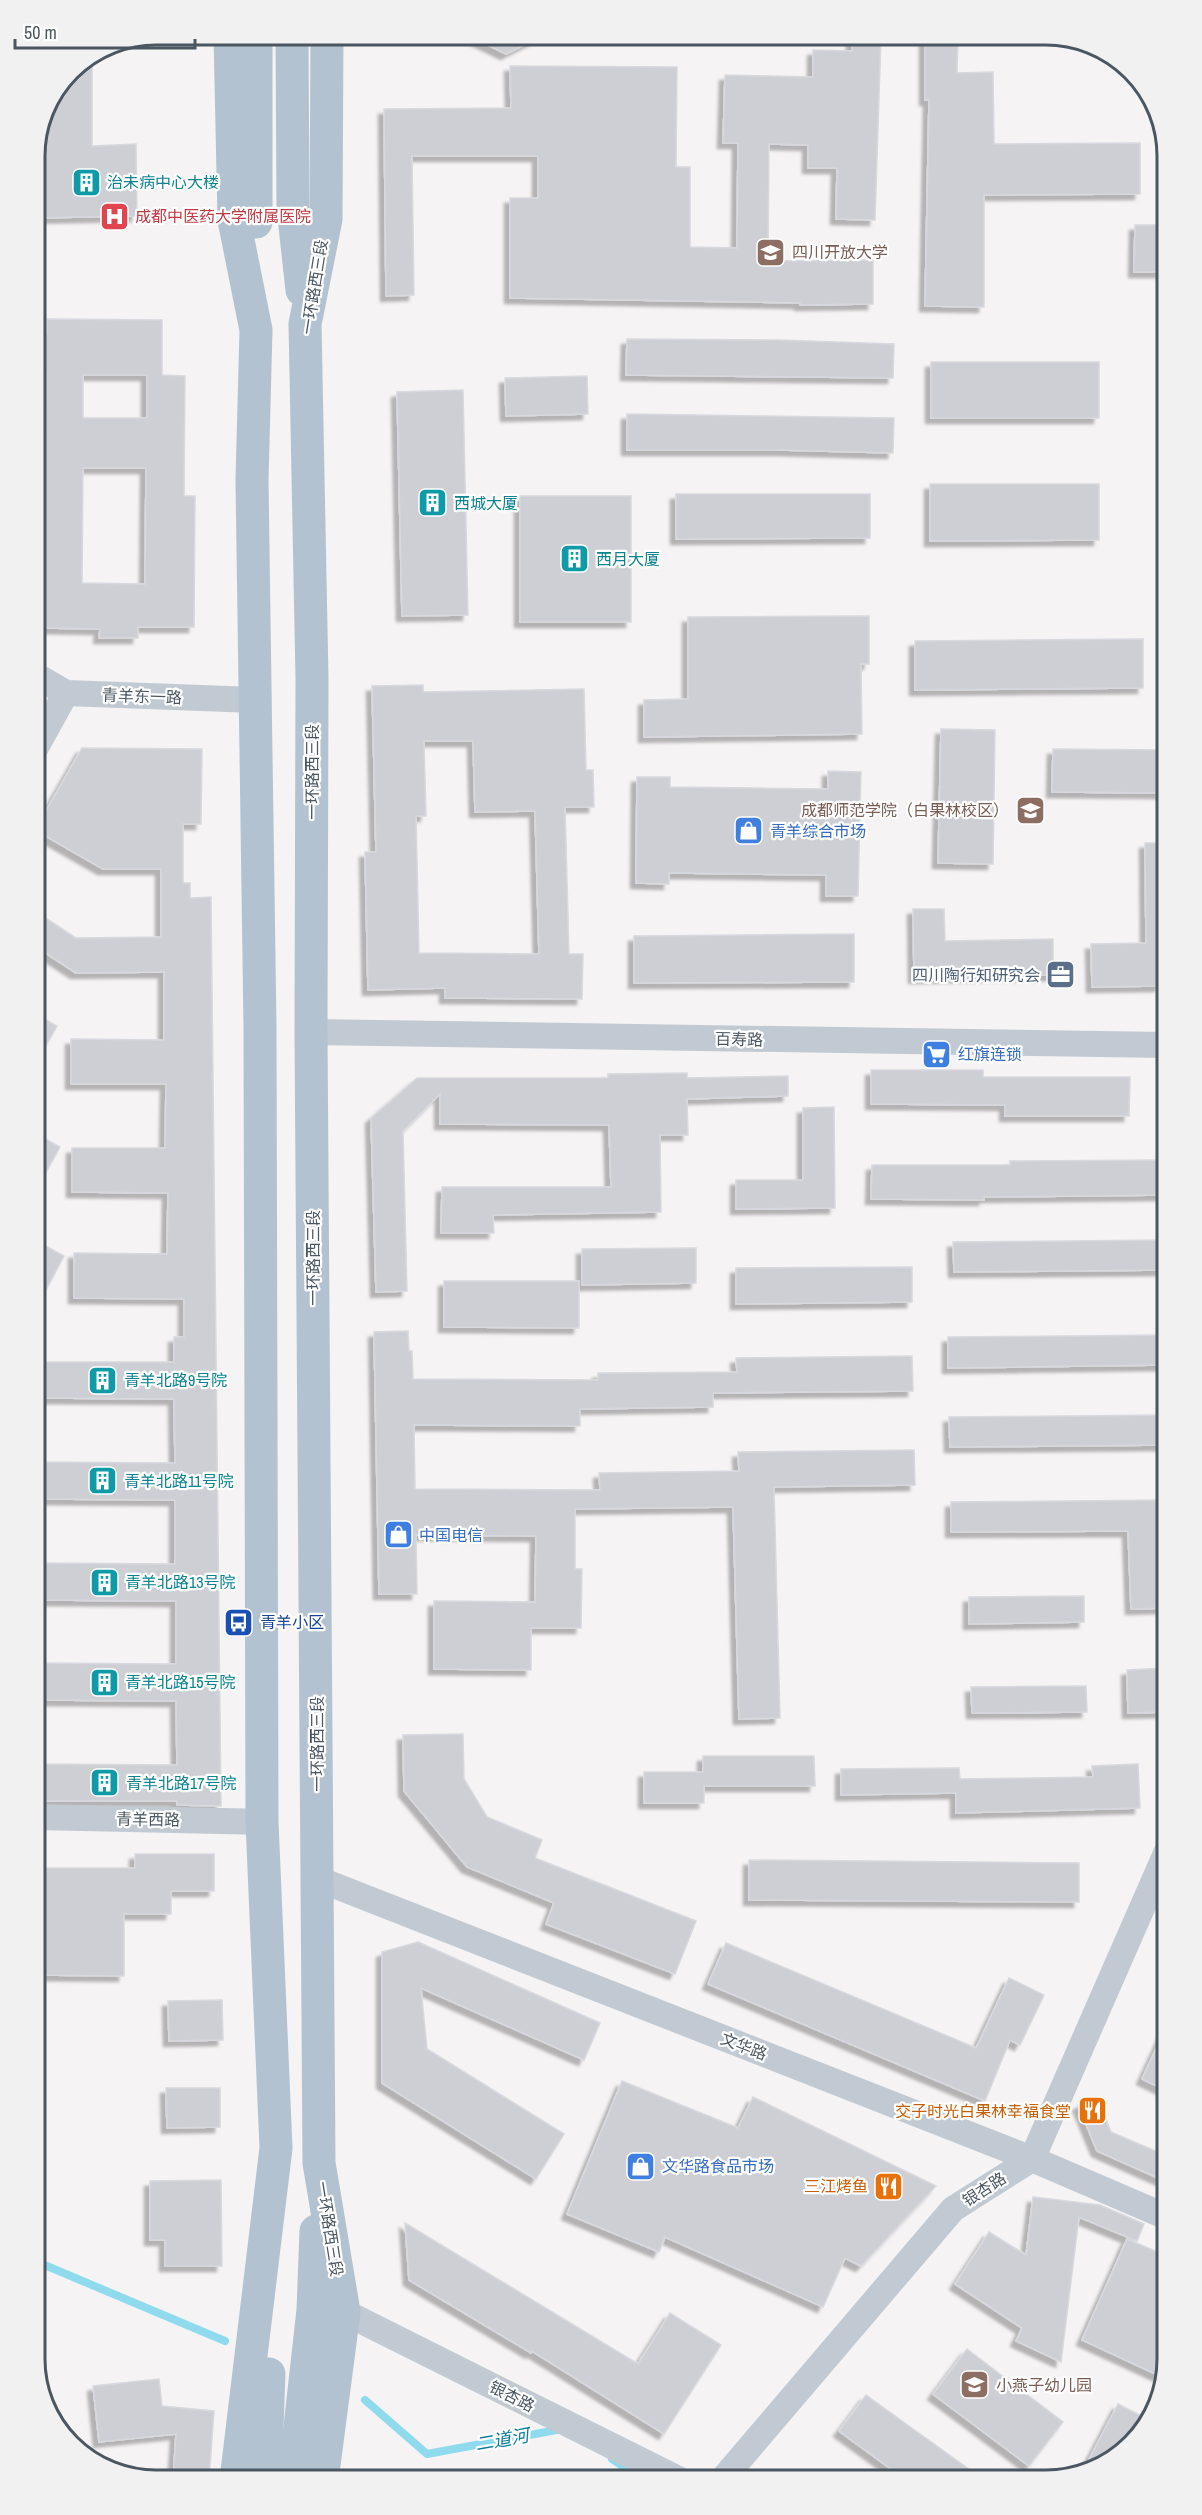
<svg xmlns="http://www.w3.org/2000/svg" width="1202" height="2515" font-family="'Archivo Narrow','Noto Sans SC',sans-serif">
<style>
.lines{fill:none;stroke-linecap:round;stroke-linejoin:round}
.stream{stroke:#90daee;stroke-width:8}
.building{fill:#cdcfd5;stroke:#d7d9de;stroke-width:1.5;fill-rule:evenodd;filter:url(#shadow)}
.street{stroke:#c1cad2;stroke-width:26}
.primary{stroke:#b3c2d1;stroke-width:33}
.labels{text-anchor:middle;stroke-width:4.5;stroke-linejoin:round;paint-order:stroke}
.culture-label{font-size:16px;fill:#0d838f;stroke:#fff;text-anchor:start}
.health-label{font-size:16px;fill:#be3a42;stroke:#fff;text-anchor:start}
.education-label{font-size:16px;fill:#785e54;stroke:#fff;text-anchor:start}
.street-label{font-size:16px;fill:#4a5661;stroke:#fff}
.shop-label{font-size:16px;fill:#366cbe;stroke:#fff;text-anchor:start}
.service-label{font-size:16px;fill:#4e5e75;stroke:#fff;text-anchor:end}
.transit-label{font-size:16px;fill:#164399;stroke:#fff;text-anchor:start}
.food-label{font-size:16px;fill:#c56008;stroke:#fff;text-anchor:end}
.water-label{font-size:18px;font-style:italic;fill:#0c7c9b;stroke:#fff}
.rim{fill:none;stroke:#4a5661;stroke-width:3}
</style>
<defs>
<filter id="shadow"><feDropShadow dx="-5.5" dy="5.5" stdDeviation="1.5" flood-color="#0004"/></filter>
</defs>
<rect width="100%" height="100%" fill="#f5f3f3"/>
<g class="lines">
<g class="stream">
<polyline points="35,2261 225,2341"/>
<polyline points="365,2400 427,2454 562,2429"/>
<polyline points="612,2459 643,2480"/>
</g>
</g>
<g class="building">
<polygon points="467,35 544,35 506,54"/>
<polygon points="852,35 881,35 875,220 836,219 837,168 808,168 808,145 769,144 768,261 873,260 873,304 800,305 800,303 510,298 510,198 538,198 538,156 412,156 414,295 386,296 384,109 511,108 510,66 677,67 676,167 690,167 690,247 737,248 738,143 723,143 725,75 813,77 813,50 852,51"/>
<polygon points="925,35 958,35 957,73 993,72 994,144 1140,143 1140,194 984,195 984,307 925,306 929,100 925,100"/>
<polygon points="92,56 92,146 136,144 137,216 35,218 35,149 47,103 70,70"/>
<polygon points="1135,225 1167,225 1167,272 1134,272"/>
<path d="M47,319l115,1v55l23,1 -1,120h11l-1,131h-56v11h-39l1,-9 -57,-1 3,-255h-11v-39h12zM83,375h64v43h-64zM83,468h63l-1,116 -63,-1z"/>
<polygon points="627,339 779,340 894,344 893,378 626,375"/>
<rect x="931" y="362" width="168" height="56"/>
<polygon points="587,376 588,414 506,416 505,378"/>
<polygon points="463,390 468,615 402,616 397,392"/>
<polygon points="627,414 894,418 893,453 779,450 627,450"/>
<polygon points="930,484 1099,484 1099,540 930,541"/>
<polygon points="676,494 870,494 870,538 676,539"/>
<rect x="520" y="496" width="111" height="126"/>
<polygon points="869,616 869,664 861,664 862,734 644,737 644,700 688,699 688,617"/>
<polygon points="1143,639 1143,688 915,690 915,641"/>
<path d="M423,685v7l161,-3 2,81h7l1,37h-29l4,147h14l-1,45 -137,-1v-10l-77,2 -3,-138h11l-4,-166zM424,741h49l2,71 60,-1 4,143 -120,-1 -3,-137h10z"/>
<polygon points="941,729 995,730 993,864 938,863"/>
<polygon points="82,748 202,749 201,824 183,824 183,883 190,883 190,898 211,897 221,1806 177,1805 177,1801 35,1801 35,1764 177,1765 176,1701 35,1700 35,1663 176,1664 176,1601 35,1600 35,1563 175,1564 175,1500 35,1499 35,1462 175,1463 174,1399 35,1398 35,1362 174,1362 174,1337 184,1337 184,1299 74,1298 74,1253 167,1254 168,1193 72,1192 72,1148 165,1148 166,1084 71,1084 71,1039 164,1040 164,972 76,973 35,946 35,911 76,938 161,937 161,869 103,869 35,830"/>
<polygon points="1053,749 1167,750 1167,793 1052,792"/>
<polygon points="828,771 861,772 858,896 826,896 826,875 669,873 669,884 636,883 637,777 670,777 670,787 828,789"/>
<polygon points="1145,843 1167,843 1167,974 1160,986 1092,987 1091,944 1146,943"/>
<polygon points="913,909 944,909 945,941 1053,939 1053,975 914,978"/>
<polygon points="854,934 854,982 634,983 634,936"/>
<polygon points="35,1014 57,1026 35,1065"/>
<polygon points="871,1070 983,1070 983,1077 1130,1077 1129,1116 1005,1116 1005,1105 871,1104"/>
<polygon points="687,1073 687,1078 788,1076 788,1096 687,1099 688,1135 660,1135 661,1212 493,1215 494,1233 441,1233 442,1187 611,1187 609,1125 440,1124 440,1094 403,1131 407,1291 376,1292 371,1118 417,1078 608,1078 608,1074"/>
<polygon points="834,1107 835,1208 736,1209 736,1180 803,1180 803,1108"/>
<polygon points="35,1133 60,1147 35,1192"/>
<polygon points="1167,1160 1167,1195 984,1197 984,1200 871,1199 872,1165 1010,1165 1010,1161"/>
<polygon points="35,1240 64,1256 35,1311"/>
<polygon points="1167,1240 1167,1270 954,1272 953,1242"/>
<polygon points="696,1248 696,1283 582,1285 582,1249"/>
<polygon points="912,1267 912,1302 736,1304 736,1268"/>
<polygon points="444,1281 579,1281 579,1328 444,1327"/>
<polygon points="408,1331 409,1351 412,1351 413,1379 598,1380 598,1373 737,1372 736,1358 912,1356 913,1391 713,1393 713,1407 580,1409 580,1426 414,1425 415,1489 600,1490 599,1473 739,1471 738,1452 914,1450 915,1485 774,1487 780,1718 739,1719 733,1507 575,1509 575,1569 582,1569 581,1628 531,1628 531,1670 434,1669 434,1601 535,1602 536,1536 416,1535 417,1594 379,1594 374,1332"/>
<polygon points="1167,1335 1167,1365 948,1368 948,1337"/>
<polygon points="1167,1415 1167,1445 950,1447 949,1417"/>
<polygon points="1167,1500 1167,1608 1131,1609 1128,1531 951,1532 951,1502"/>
<polygon points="1084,1596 1084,1622 969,1624 969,1597"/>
<polygon points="1167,1668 1167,1712 1128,1713 1127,1670"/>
<polygon points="1086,1686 1087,1712 972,1713 971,1687"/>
<polygon points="463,1734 464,1779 487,1817 542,1840 535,1858 696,1921 675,1974 546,1924 554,1903 467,1867 404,1791 403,1735"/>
<polygon points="703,1756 814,1756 815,1786 704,1786 704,1803 644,1803 644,1772 703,1772"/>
<polygon points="1138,1764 1140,1808 956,1813 956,1793 841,1795 841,1769 959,1768 960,1779 1093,1777 1092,1766"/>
<polygon points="135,1854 214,1854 214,1891 171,1891 171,1914 124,1914 124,1976 35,1975 35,1868 135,1868"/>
<polygon points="749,1860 1079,1863 1079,1902 749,1900"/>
<polygon points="418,1942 600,2023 584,2060 421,1988 427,2049 564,2134 536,2179 382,2083 382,1952"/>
<polygon points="726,1943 976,2048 1009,1978 1044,1995 1020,2045 1010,2040 985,2101 708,1984"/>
<polygon points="222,2000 223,2040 169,2041 168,2001"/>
<polygon points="1167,2025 1167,2091 1142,2079"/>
<polygon points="622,2081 738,2128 753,2097 936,2186 861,2266 845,2258 823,2307 665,2237 659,2252 567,2214"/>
<polygon points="166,2088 220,2088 220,2127 167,2128"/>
<polygon points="1097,2097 1111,2132 1167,2156 1167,2182 1097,2151 1078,2105"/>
<polygon points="221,2180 222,2266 165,2266 165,2240 150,2240 150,2181"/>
<polygon points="1033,2197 1100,2205 1144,2224 1137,2241 1079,2217 1061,2362 1016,2341 1022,2328 955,2284 989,2232 1026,2255"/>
<polygon points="405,2223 638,2364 670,2313 721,2345 664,2434 532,2351 531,2353 409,2280"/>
<polygon points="1127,2239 1167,2256 1167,2359 1162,2377 1082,2340"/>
<polygon points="967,2349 1063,2422 1029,2466 933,2394"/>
<polygon points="159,2379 162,2406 214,2411 209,2480 173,2480 176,2434 99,2442 93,2386"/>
<polygon points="866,2395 984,2480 906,2480 839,2431"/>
<polygon points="1118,2404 1149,2420 1147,2427 1092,2471 1082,2473"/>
</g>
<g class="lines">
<g class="street">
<polyline points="35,675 66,693 255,700"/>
<polyline points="35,749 66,693"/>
<polyline points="311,1032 1167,1045"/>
<polyline points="35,1817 262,1822"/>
<polyline points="318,1879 1032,2159 1167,2217"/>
<polyline points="344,2312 680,2480"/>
<polyline points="722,2480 953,2209 1032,2159 1167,1851"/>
</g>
<g class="primary">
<polyline points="230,35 234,220 256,330 252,480 260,1027 262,1822 276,2148 236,2480"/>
<polyline points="292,35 293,208 302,290"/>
<polyline points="256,222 256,35"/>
<polyline points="265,2480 269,2374"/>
<polyline points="294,2480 313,2310 316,2231"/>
<polyline points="322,2480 344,2312 319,2163 311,1032 312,678 305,324 326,219 327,35"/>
</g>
</g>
<defs>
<symbol id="building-square" viewBox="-11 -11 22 22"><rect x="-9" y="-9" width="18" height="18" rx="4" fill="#0f9aa8" stroke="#fff"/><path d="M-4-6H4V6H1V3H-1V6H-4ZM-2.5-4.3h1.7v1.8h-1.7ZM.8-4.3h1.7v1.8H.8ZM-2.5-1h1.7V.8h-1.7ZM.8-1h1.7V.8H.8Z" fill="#fff"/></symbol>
<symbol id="hospital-square" viewBox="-11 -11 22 22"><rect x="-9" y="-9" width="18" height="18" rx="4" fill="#e0444e" stroke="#fff"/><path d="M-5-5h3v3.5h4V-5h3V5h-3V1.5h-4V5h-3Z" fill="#fff"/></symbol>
<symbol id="university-square" viewBox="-11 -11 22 22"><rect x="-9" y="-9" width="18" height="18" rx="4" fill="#8d6e63" stroke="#fff"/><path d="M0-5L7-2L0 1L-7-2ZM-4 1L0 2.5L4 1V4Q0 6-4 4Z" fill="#fff"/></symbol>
<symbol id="shop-square" viewBox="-11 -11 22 22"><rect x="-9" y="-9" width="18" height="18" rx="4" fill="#3f7fe0" stroke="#fff"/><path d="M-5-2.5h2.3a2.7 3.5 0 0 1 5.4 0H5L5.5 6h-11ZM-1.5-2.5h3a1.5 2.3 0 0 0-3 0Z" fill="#fff"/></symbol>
<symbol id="office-square" viewBox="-11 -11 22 22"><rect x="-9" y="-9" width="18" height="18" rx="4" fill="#5c6f8a" stroke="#fff"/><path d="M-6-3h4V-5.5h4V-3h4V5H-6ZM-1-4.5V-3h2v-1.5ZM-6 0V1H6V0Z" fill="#fff"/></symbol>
<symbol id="supermarket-square" viewBox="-11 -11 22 22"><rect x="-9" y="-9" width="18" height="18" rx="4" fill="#3f7fe0" stroke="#fff"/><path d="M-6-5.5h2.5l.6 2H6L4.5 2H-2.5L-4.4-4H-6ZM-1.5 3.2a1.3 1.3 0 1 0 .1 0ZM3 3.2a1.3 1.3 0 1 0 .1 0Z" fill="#fff"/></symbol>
<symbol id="bus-square" viewBox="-11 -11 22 22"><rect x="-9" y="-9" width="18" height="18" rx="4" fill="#1a4fb4" stroke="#fff"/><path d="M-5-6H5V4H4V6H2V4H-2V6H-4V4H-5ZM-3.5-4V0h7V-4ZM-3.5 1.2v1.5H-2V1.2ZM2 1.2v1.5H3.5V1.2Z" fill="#fff"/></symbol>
<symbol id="restaurant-square" viewBox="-11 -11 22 22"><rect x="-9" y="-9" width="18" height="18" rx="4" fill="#e8710a" stroke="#fff"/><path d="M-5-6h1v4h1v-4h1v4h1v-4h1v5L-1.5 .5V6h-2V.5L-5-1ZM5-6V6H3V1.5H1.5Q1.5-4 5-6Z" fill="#fff"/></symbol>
<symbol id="school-square" viewBox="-11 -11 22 22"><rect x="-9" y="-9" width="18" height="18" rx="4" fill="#8d6e63" stroke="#fff"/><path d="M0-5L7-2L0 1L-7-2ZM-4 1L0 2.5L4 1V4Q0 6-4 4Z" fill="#fff"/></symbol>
</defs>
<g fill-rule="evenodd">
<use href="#building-square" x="70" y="166" width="33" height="33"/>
<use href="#hospital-square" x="98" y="200" width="33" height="33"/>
<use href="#university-square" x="754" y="236" width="33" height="33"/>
<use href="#building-square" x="416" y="486" width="33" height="33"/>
<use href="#building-square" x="558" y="542" width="33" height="33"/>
<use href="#university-square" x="1014" y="794" width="33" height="33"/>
<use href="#shop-square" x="732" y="814" width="33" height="33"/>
<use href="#office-square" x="1044" y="958" width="33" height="33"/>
<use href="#supermarket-square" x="920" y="1038" width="33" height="33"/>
<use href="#building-square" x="86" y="1364" width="33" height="33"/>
<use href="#building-square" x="86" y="1464" width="33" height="33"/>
<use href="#shop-square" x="382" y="1518" width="33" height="33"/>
<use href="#building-square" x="88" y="1566" width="33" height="33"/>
<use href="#bus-square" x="222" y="1606" width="33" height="33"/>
<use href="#building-square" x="88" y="1666" width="33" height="33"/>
<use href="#building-square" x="88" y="1766" width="33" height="33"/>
<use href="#restaurant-square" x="1076" y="2094" width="33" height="33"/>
<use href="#shop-square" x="624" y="2150" width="33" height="33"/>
<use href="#restaurant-square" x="872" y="2170" width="33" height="33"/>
<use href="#school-square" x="958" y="2368" width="33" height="33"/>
</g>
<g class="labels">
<g class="culture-label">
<text x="107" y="188">治未病中心大楼</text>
<text x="454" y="509">西城大厦</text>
<text x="596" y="565">西月大厦</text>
<text x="124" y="1386">青羊北路9号院</text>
<text x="124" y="1487">青羊北路11号院</text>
<text x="125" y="1588">青羊北路13号院</text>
<text x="125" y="1688">青羊北路15号院</text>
<text x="126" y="1789">青羊北路17号院</text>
</g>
<g class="health-label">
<text x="135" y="222">成都中医药大学附属医院</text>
</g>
<g class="education-label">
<text x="792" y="258">四川开放大学</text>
<text x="1009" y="816" text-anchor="end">成都师范学院（白果林校区）</text>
<text x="996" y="2391">小燕子幼儿园</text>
</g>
<g class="street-label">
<text transform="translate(314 287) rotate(-81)" y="6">一环路西三段</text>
<text transform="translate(142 696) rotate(2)" y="6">青羊东一路</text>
<text transform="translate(312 772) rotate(-90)" y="6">一环路西三段</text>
<text transform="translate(739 1039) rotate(1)" y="6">百寿路</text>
<text transform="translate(313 1258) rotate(-90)" y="6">一环路西三段</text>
<text transform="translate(317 1744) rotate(-90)" y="6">一环路西三段</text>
<text transform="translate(148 1819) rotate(1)" y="6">青羊西路</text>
<text transform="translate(744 2046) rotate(21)" y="6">文华路</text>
<text transform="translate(984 2189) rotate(-33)" y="6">银杏路</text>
<text transform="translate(330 2229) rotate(81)" y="6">一环路西三段</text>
<text transform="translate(512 2396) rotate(27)" y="6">银杏路</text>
</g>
<g class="shop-label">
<text x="770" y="837">青羊综合市场</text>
<text x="958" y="1060">红旗连锁</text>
<text x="419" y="1541">中国电信</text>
<text x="662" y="2172">文华路食品市场</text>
</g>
<g class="service-label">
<text x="1040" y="981">四川陶行知研究会</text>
</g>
<g class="transit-label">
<text x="260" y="1628">青羊小区</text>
</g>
<g class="food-label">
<text x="1071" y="2117">交子时光白果林幸福食堂</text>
<text x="868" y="2192">三江烤鱼</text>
</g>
<g class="water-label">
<text transform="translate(502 2440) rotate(-10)" y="6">二道河</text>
</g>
</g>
<path d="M0 0H1202V2515H0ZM156 45H1046A111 111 0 0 1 1157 156V2359A111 111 0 0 1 1046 2470H156A111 111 0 0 1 45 2359V156A111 111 0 0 1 156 45Z" fill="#f1f1f2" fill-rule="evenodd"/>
<path class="rim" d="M156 45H1046A111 111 0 0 1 1157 156V2359A111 111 0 0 1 1046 2470H156A111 111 0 0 1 45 2359V156A111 111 0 0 1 156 45Z"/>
<path d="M15 39v9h180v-9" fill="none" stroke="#4a5661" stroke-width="3"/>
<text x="24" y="39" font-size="18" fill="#4a5661" stroke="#ffffff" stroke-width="4.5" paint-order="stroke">50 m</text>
</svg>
